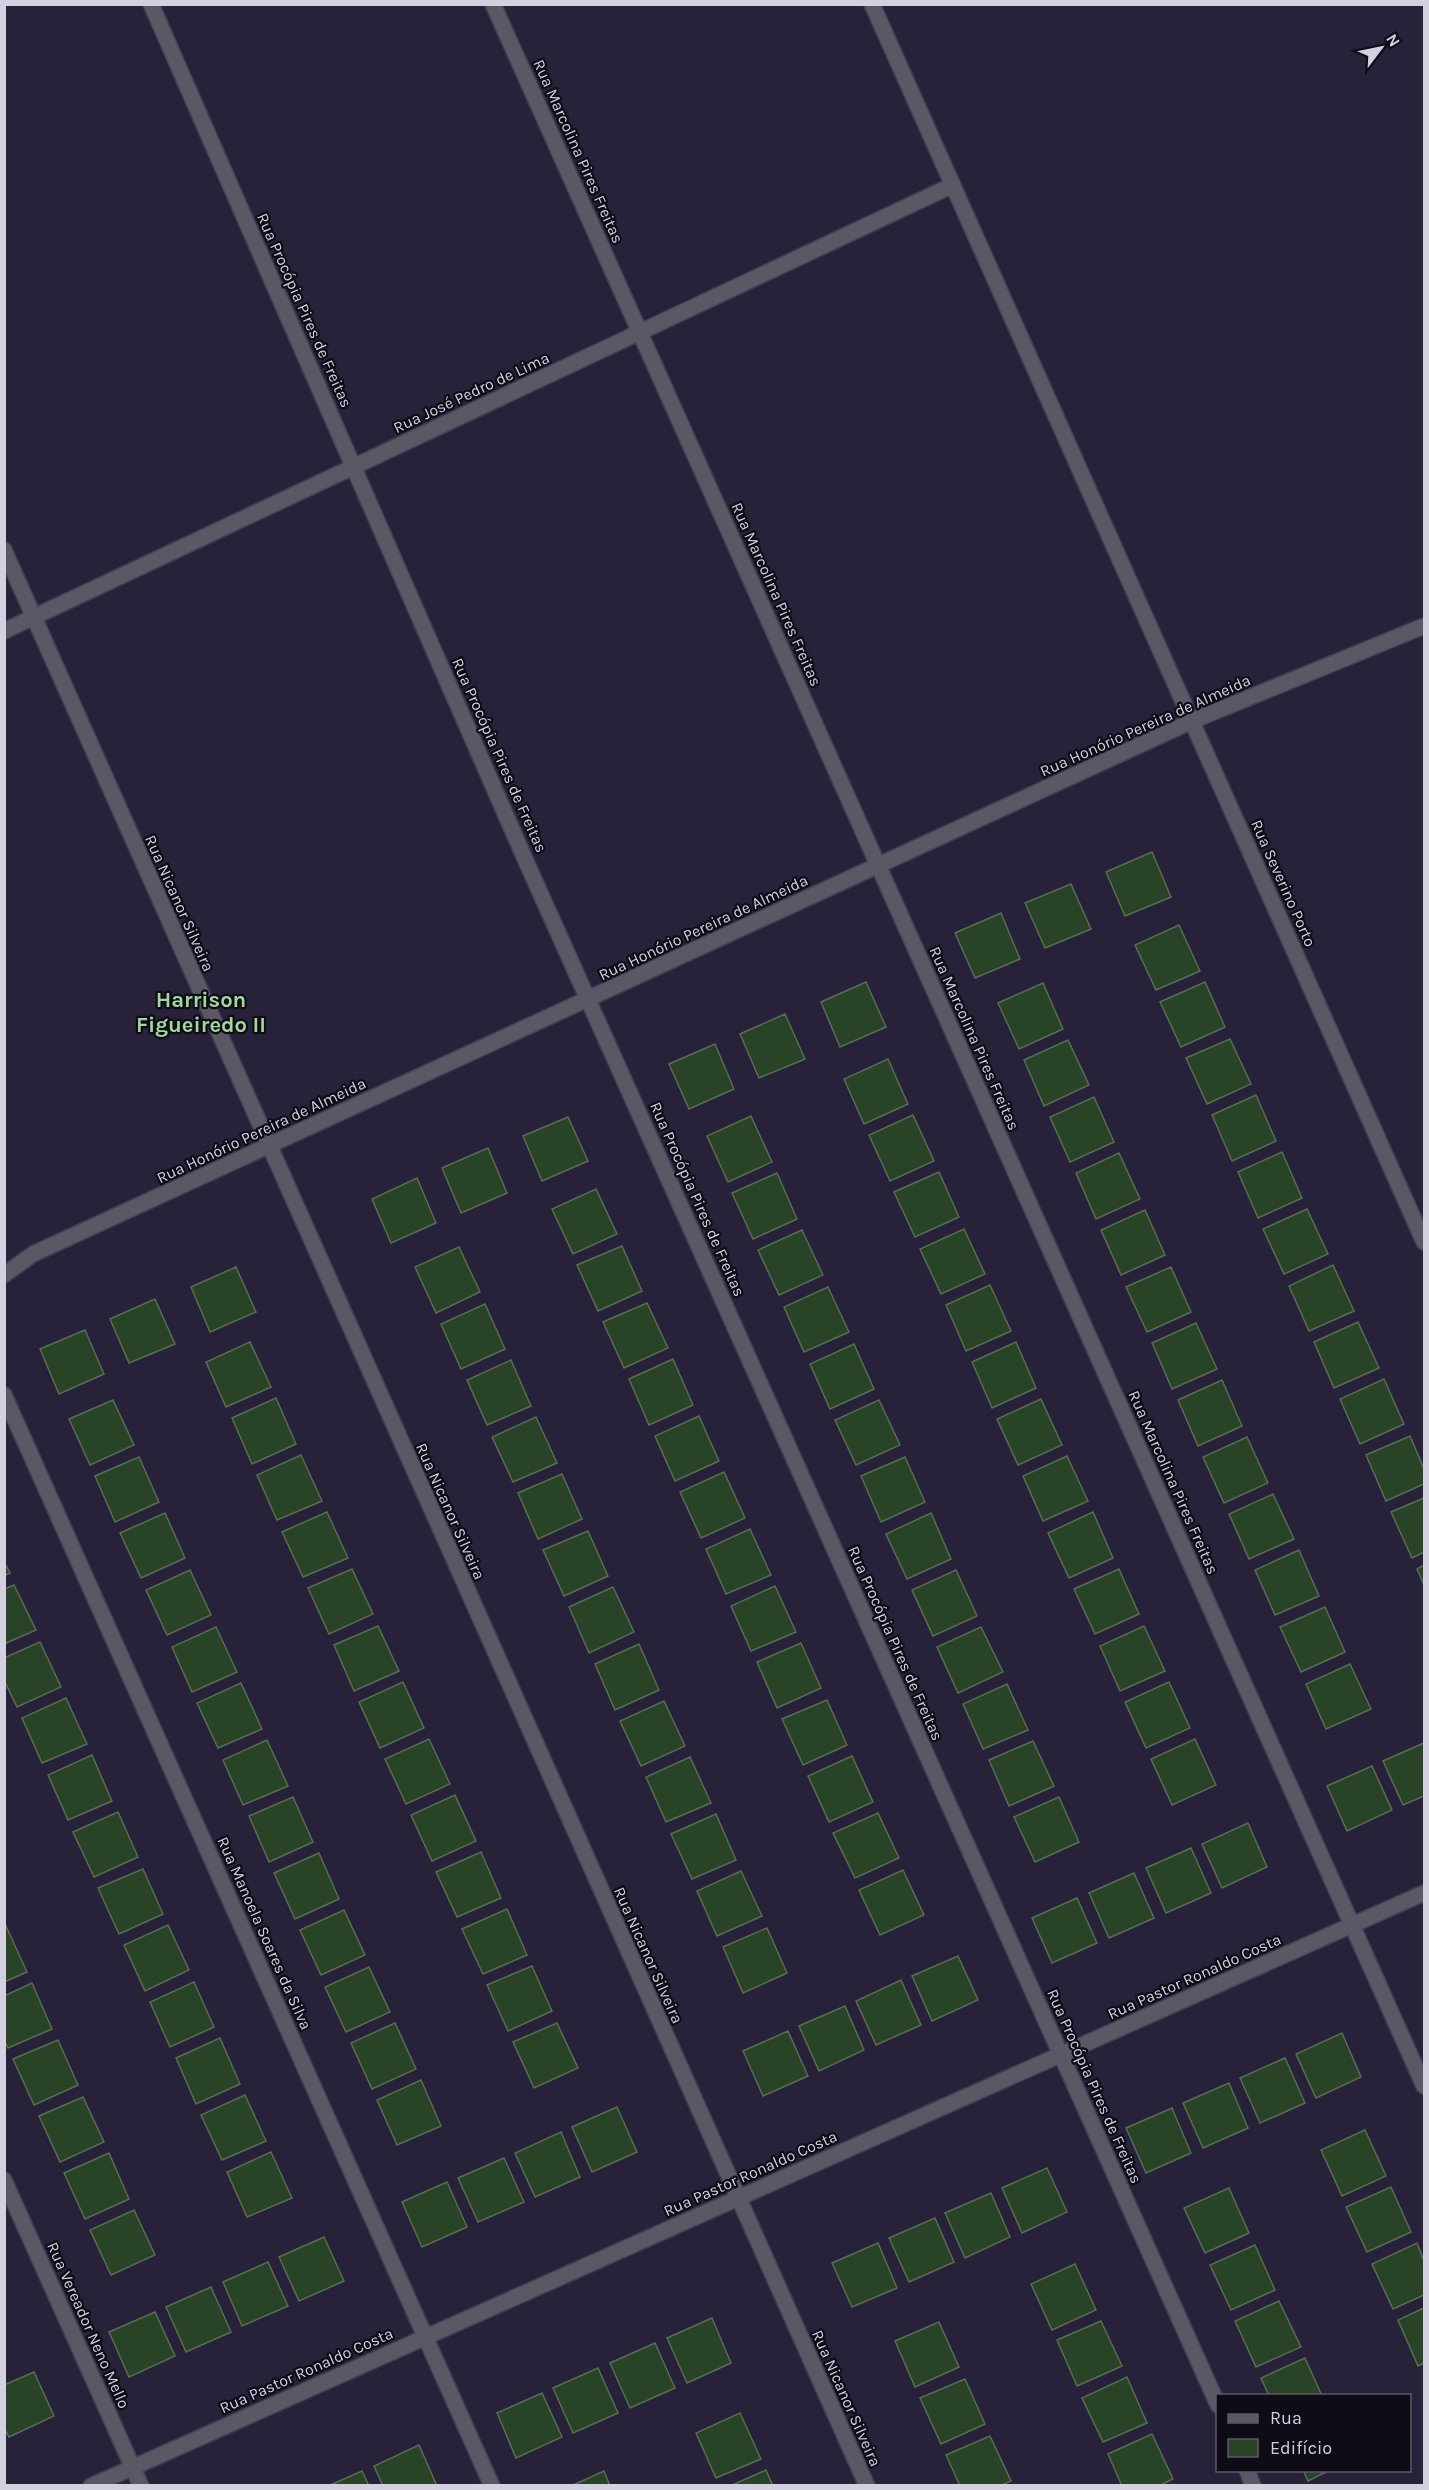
<svg xmlns="http://www.w3.org/2000/svg" width="1429" height="2490" font-family="Karla,sans-serif">
<style>
.building{fill:#294326;stroke:#586d55;stroke-width:1.5}
.lines{fill:none;stroke-linecap:round;stroke-linejoin:round}
.street-casing{stroke:#433d54;stroke-width:18}
.street{stroke:#5a5864;stroke-width:15}
.labels{text-anchor:middle;stroke-width:4.5;stroke-linejoin:round;paint-order:stroke}
.street-label{font-size:16px;fill:#d3d0e0;stroke:#0f0c17}
.district-label{font-size:22px;font-weight:bold;fill:#a2d89c;stroke:#0f0c17}
</style>
<rect width="100%" height="100%" fill="#272139"/>
<g class="building">
<polygon points="1152,852 1171,897 1125,916 1106,872"/>
<polygon points="1071,884 1091,929 1045,948 1025,903"/>
<polygon points="1001,913 1020,959 975,978 955,933"/>
<polygon points="1179,925 1200,971 1156,990 1135,945"/>
<polygon points="866,982 886,1027 840,1047 821,1002"/>
<polygon points="1205,982 1225,1027 1181,1047 1160,1002"/>
<polygon points="1043,983 1063,1029 1019,1049 998,1003"/>
<polygon points="785,1014 805,1059 759,1078 740,1034"/>
<polygon points="1230,1039 1251,1084 1207,1104 1186,1058"/>
<polygon points="1068,1040 1089,1085 1044,1106 1024,1060"/>
<polygon points="715,1044 734,1089 689,1109 669,1064"/>
<polygon points="888,1059 908,1104 864,1124 844,1079"/>
<polygon points="1256,1095 1276,1141 1232,1161 1212,1115"/>
<polygon points="1094,1097 1114,1142 1070,1162 1050,1117"/>
<polygon points="913,1115 934,1161 890,1181 869,1135"/>
<polygon points="751,1116 772,1162 728,1182 707,1136"/>
<polygon points="568,1117 588,1161 542,1181 523,1136"/>
<polygon points="488,1148 507,1193 461,1213 442,1168"/>
<polygon points="1282,1152 1302,1198 1258,1218 1238,1172"/>
<polygon points="1119,1153 1140,1199 1096,1219 1076,1173"/>
<polygon points="939,1172 959,1217 915,1237 894,1192"/>
<polygon points="777,1173 797,1219 753,1239 732,1193"/>
<polygon points="417,1178 436,1223 391,1243 372,1199"/>
<polygon points="596,1189 617,1234 573,1254 552,1209"/>
<polygon points="1307,1209 1328,1254 1284,1274 1263,1229"/>
<polygon points="1145,1210 1165,1255 1121,1275 1101,1230"/>
<polygon points="964,1229 985,1274 941,1294 920,1249"/>
<polygon points="802,1230 823,1275 779,1295 758,1250"/>
<polygon points="622,1246 642,1291 598,1311 577,1265"/>
<polygon points="459,1247 480,1292 436,1313 415,1267"/>
<polygon points="1333,1265 1354,1311 1309,1331 1289,1286"/>
<polygon points="236,1267 256,1312 210,1332 191,1287"/>
<polygon points="1171,1267 1191,1312 1147,1332 1126,1287"/>
<polygon points="990,1285 1011,1331 966,1351 946,1305"/>
<polygon points="828,1287 849,1332 804,1352 784,1307"/>
<polygon points="155,1299 175,1344 129,1363 110,1319"/>
<polygon points="647,1303 668,1348 624,1368 603,1322"/>
<polygon points="485,1304 505,1349 461,1369 441,1324"/>
<polygon points="1358,1322 1379,1368 1334,1388 1314,1342"/>
<polygon points="1196,1323 1217,1369 1172,1389 1152,1343"/>
<polygon points="85,1330 104,1374 59,1394 40,1349"/>
<polygon points="250,1342 271,1387 226,1407 206,1362"/>
<polygon points="1016,1342 1036,1388 992,1408 972,1362"/>
<polygon points="854,1344 874,1389 830,1409 810,1364"/>
<polygon points="673,1359 693,1405 649,1425 629,1379"/>
<polygon points="511,1360 531,1406 487,1425 467,1380"/>
<polygon points="1384,1379 1404,1424 1360,1444 1340,1399"/>
<polygon points="1222,1380 1242,1426 1198,1446 1178,1400"/>
<polygon points="276,1398 296,1444 252,1464 232,1418"/>
<polygon points="1041,1399 1062,1445 1018,1465 997,1419"/>
<polygon points="113,1400 134,1445 90,1465 69,1419"/>
<polygon points="879,1400 900,1445 856,1465 835,1420"/>
<polygon points="699,1416 719,1461 675,1481 655,1436"/>
<polygon points="536,1417 557,1463 513,1482 492,1437"/>
<polygon points="1410,1436 1424,1469 1424,1484 1386,1501 1366,1455"/>
<polygon points="1247,1437 1268,1483 1224,1503 1203,1457"/>
<polygon points="301,1455 322,1501 277,1520 257,1475"/>
<polygon points="1067,1456 1088,1501 1043,1521 1023,1476"/>
<polygon points="139,1457 159,1502 115,1522 95,1476"/>
<polygon points="905,1457 925,1502 881,1522 861,1476"/>
<polygon points="724,1472 745,1518 701,1538 680,1492"/>
<polygon points="562,1474 582,1519 538,1539 518,1493"/>
<polygon points="1273,1494 1294,1539 1249,1559 1229,1514"/>
<polygon points="1424,1498 1424,1552 1412,1558 1391,1512"/>
<polygon points="327,1512 348,1558 303,1577 282,1532"/>
<polygon points="1093,1512 1113,1558 1069,1578 1048,1533"/>
<polygon points="165,1513 185,1558 141,1578 120,1533"/>
<polygon points="931,1513 951,1559 907,1579 886,1534"/>
<polygon points="750,1529 771,1575 726,1594 706,1549"/>
<polygon points="588,1531 608,1576 564,1596 543,1550"/>
<polygon points="1299,1550 1319,1596 1275,1615 1255,1570"/>
<polygon points="4,1562 10,1573 4,1576"/>
<polygon points="1424,1565 1424,1585 1417,1569"/>
<polygon points="352,1569 373,1614 329,1634 308,1588"/>
<polygon points="1119,1569 1139,1614 1095,1634 1074,1589"/>
<polygon points="190,1570 211,1615 167,1635 146,1590"/>
<polygon points="956,1570 977,1616 933,1636 912,1590"/>
<polygon points="14,1585 36,1630 4,1644 4,1589"/>
<polygon points="775,1586 796,1632 751,1651 731,1606"/>
<polygon points="613,1587 634,1632 589,1653 569,1607"/>
<polygon points="1325,1607 1345,1652 1301,1672 1280,1627"/>
<polygon points="378,1626 399,1671 354,1691 334,1645"/>
<polygon points="1144,1626 1165,1671 1120,1691 1100,1646"/>
<polygon points="216,1627 237,1672 192,1692 172,1647"/>
<polygon points="981,1627 1003,1672 958,1693 937,1647"/>
<polygon points="40,1642 61,1687 17,1707 4,1680 4,1658"/>
<polygon points="801,1643 821,1688 777,1708 757,1662"/>
<polygon points="639,1644 659,1690 615,1710 595,1664"/>
<polygon points="1350,1664 1371,1709 1326,1729 1306,1684"/>
<polygon points="403,1682 424,1728 380,1748 359,1702"/>
<polygon points="1169,1682 1190,1728 1146,1748 1125,1702"/>
<polygon points="241,1683 262,1729 218,1748 197,1703"/>
<polygon points="1007,1684 1028,1730 983,1749 963,1704"/>
<polygon points="66,1698 87,1744 42,1763 22,1718"/>
<polygon points="827,1700 847,1745 803,1765 782,1719"/>
<polygon points="664,1701 685,1746 641,1766 620,1721"/>
<polygon points="429,1739 450,1784 406,1804 385,1759"/>
<polygon points="1195,1739 1216,1785 1172,1805 1151,1759"/>
<polygon points="267,1740 288,1786 243,1805 223,1760"/>
<polygon points="1033,1741 1054,1786 1009,1806 989,1760"/>
<polygon points="1424,1743 1424,1796 1403,1805 1383,1761"/>
<polygon points="92,1755 112,1801 68,1820 48,1775"/>
<polygon points="852,1756 873,1802 829,1822 808,1776"/>
<polygon points="690,1757 711,1803 666,1822 646,1777"/>
<polygon points="1372,1766 1392,1810 1347,1831 1327,1786"/>
<polygon points="455,1795 476,1841 432,1861 411,1815"/>
<polygon points="293,1797 313,1842 269,1862 249,1816"/>
<polygon points="1059,1797 1079,1842 1035,1862 1014,1817"/>
<polygon points="118,1812 138,1857 94,1877 73,1832"/>
<polygon points="878,1813 899,1858 855,1878 833,1833"/>
<polygon points="716,1814 736,1860 692,1879 671,1834"/>
<polygon points="1248,1823 1267,1867 1222,1888 1202,1844"/>
<polygon points="1191,1848 1211,1893 1166,1913 1146,1868"/>
<polygon points="481,1852 501,1898 457,1917 436,1872"/>
<polygon points="319,1853 339,1899 295,1919 274,1873"/>
<polygon points="143,1869 163,1914 119,1934 98,1888"/>
<polygon points="903,1870 924,1915 880,1935 859,1890"/>
<polygon points="741,1871 762,1916 717,1936 697,1891"/>
<polygon points="1134,1873 1154,1918 1109,1938 1089,1893"/>
<polygon points="1077,1898 1097,1943 1052,1963 1032,1918"/>
<polygon points="507,1909 527,1955 483,1974 462,1929"/>
<polygon points="344,1910 365,1955 321,1975 300,1930"/>
<polygon points="168,1925 189,1970 145,1991 124,1945"/>
<polygon points="6,1926 27,1972 4,1982 4,1927"/>
<polygon points="767,1928 787,1973 743,1993 723,1947"/>
<polygon points="958,1956 978,2000 932,2021 912,1976"/>
<polygon points="532,1966 552,2011 508,2031 487,1985"/>
<polygon points="369,1967 390,2012 346,2032 325,1987"/>
<polygon points="901,1980 921,2025 876,2045 856,2001"/>
<polygon points="194,1982 214,2027 170,2047 150,2002"/>
<polygon points="32,1983 52,2029 8,2048 4,2040 4,1996"/>
<polygon points="845,2006 864,2050 819,2071 799,2026"/>
<polygon points="395,2023 416,2069 372,2089 351,2043"/>
<polygon points="557,2023 578,2068 534,2088 513,2042"/>
<polygon points="788,2031 808,2076 763,2096 743,2051"/>
<polygon points="1342,2033 1361,2077 1316,2098 1296,2054"/>
<polygon points="220,2038 240,2084 196,2104 176,2058"/>
<polygon points="58,2040 78,2085 34,2105 13,2059"/>
<polygon points="1285,2058 1305,2103 1260,2123 1240,2078"/>
<polygon points="421,2080 441,2126 397,2145 377,2100"/>
<polygon points="1229,2083 1248,2128 1203,2148 1183,2103"/>
<polygon points="245,2095 266,2141 222,2160 201,2115"/>
<polygon points="83,2097 104,2142 60,2162 39,2116"/>
<polygon points="617,2107 637,2152 592,2172 572,2127"/>
<polygon points="1172,2108 1191,2153 1146,2173 1126,2128"/>
<polygon points="1365,2130 1386,2176 1342,2196 1321,2150"/>
<polygon points="561,2132 580,2177 535,2197 515,2153"/>
<polygon points="271,2152 292,2198 247,2217 227,2172"/>
<polygon points="109,2153 129,2199 85,2219 64,2173"/>
<polygon points="504,2158 524,2202 478,2222 458,2178"/>
<polygon points="1047,2168 1067,2212 1022,2233 1002,2188"/>
<polygon points="447,2182 467,2227 422,2247 402,2202"/>
<polygon points="1391,2187 1411,2232 1367,2252 1346,2207"/>
<polygon points="1229,2188 1249,2233 1205,2253 1184,2208"/>
<polygon points="991,2193 1010,2237 965,2258 945,2213"/>
<polygon points="134,2210 155,2255 111,2275 90,2230"/>
<polygon points="935,2218 954,2262 909,2282 889,2238"/>
<polygon points="324,2237 344,2281 299,2301 279,2257"/>
<polygon points="878,2243 897,2288 852,2307 832,2263"/>
<polygon points="1417,2243 1424,2261 1424,2295 1393,2309 1372,2264"/>
<polygon points="1255,2245 1275,2290 1231,2310 1210,2265"/>
<polygon points="268,2262 288,2306 242,2326 223,2282"/>
<polygon points="1075,2264 1096,2310 1052,2330 1031,2284"/>
<polygon points="211,2287 231,2332 186,2352 166,2307"/>
<polygon points="1279,2301 1301,2347 1256,2367 1235,2321"/>
<polygon points="1424,2308 1424,2363 1418,2366 1398,2320"/>
<polygon points="155,2312 175,2356 129,2377 109,2332"/>
<polygon points="712,2318 731,2363 687,2383 667,2338"/>
<polygon points="1101,2321 1122,2366 1077,2386 1057,2340"/>
<polygon points="939,2322 959,2367 915,2387 895,2341"/>
<polygon points="655,2343 675,2388 630,2408 610,2363"/>
<polygon points="1305,2358 1322,2396 1269,2396 1261,2378"/>
<polygon points="598,2368 618,2413 573,2433 553,2388"/>
<polygon points="34,2372 54,2416 9,2437 4,2428 4,2385"/>
<polygon points="1127,2377 1147,2423 1103,2442 1082,2398"/>
<polygon points="965,2379 985,2424 941,2444 920,2398"/>
<polygon points="542,2393 562,2437 516,2458 497,2413"/>
<polygon points="740,2413 761,2459 716,2478 696,2433"/>
<polygon points="1152,2434 1173,2479 1159,2486 1122,2486 1108,2454"/>
<polygon points="990,2436 1011,2481 1000,2486 960,2486 946,2455"/>
<polygon points="419,2445 437,2486 383,2486 374,2466"/>
<polygon points="766,2470 773,2486 730,2486"/>
<polygon points="1303,2470 1330,2470 1308,2481"/>
<polygon points="362,2471 369,2486 328,2486"/>
<polygon points="604,2471 610,2486 571,2486"/>
</g>
<g class="lines">
<defs>
<g id="street">
<polyline points="151,4 525,859 1218,2405"/>
<polyline points="493,4 1424,2086"/>
<polyline points="872,4 1424,1242"/>
<polyline points="4,550 867,2486"/>
<polyline points="4,631 953,185"/>
<polyline points="4,1275 33,1254 1192,721 1424,626"/>
<polyline points="4,1395 492,2486"/>
<polyline points="4,2180 141,2486"/>
<polyline points="1247,2470 1253,2486"/>
<polyline points="91,2486 1424,1893"/>
</g>
</defs>
<use href="#street" class="street-casing"/>
<use href="#street" class="street"/>
</g>
<g class="labels">
<g class="street-label">
<text transform="translate(579 151) rotate(66)" y="6">Rua Marcolina Pires Freitas</text>
<text transform="translate(305 310) rotate(66)" y="6">Rua Procópia Pires de Freitas</text>
<text transform="translate(471 392) rotate(-25)" y="6">Rua José Pedro de Lima</text>
<text transform="translate(777 594) rotate(66)" y="6">Rua Marcolina Pires Freitas</text>
<text transform="translate(1145 725) rotate(-24)" y="6">Rua Honório Pereira de Almeida</text>
<text transform="translate(500 755) rotate(66)" y="6">Rua Procópia Pires de Freitas</text>
<text transform="translate(1284 883) rotate(66)" y="6">Rua Severino Porto</text>
<text transform="translate(180 903) rotate(66)" y="6">Rua Nicanor Silveira</text>
<text transform="translate(703 927) rotate(-25)" y="6">Rua Honório Pereira de Almeida</text>
<text transform="translate(975 1038) rotate(66)" y="6">Rua Marcolina Pires Freitas</text>
<text transform="translate(261 1130) rotate(-25)" y="6">Rua Honório Pereira de Almeida</text>
<text transform="translate(698 1199) rotate(66)" y="6">Rua Procópia Pires de Freitas</text>
<text transform="translate(1174 1482) rotate(66)" y="6">Rua Marcolina Pires Freitas</text>
<text transform="translate(451 1511) rotate(66)" y="6">Rua Nicanor Silveira</text>
<text transform="translate(896 1643) rotate(66)" y="6">Rua Procópia Pires de Freitas</text>
<text transform="translate(265 1933) rotate(66)" y="6">Rua Manoela Soares da Silva</text>
<text transform="translate(649 1955) rotate(66)" y="6">Rua Nicanor Silveira</text>
<text transform="translate(1194 1976) rotate(-24)" y="6">Rua Pastor Ronaldo Costa</text>
<text transform="translate(1095 2086) rotate(66)" y="6">Rua Procópia Pires de Freitas</text>
<text transform="translate(750 2173) rotate(-24)" y="6">Rua Pastor Ronaldo Costa</text>
<text transform="translate(89 2325) rotate(66)" y="6">Rua Vereador Neno Mello</text>
<text transform="translate(306 2370) rotate(-24)" y="6">Rua Pastor Ronaldo Costa</text>
<text transform="translate(847 2398) rotate(66)" y="6">Rua Nicanor Silveira</text>
</g>
<g class="district-label">
<text x="201" y="1007">Harrison<tspan x="201" dy="25">Figueiredo II</tspan></text>
</g>
</g>
<rect width="1429" height="2490" fill="none" stroke="#d3d0e0" stroke-width="12"/>
<rect x="1216" y="2394" width="195" height="78" fill="#0f0c17" stroke="#5d5a67" stroke-width="1.5"/>
<rect x="1228" y="2414" width="30" height="9" fill="#5a5864" stroke="#5d5a67" stroke-width="1.5"/>
<text x="1270" y="2424" font-size="18" fill="#d3d0e0">Rua</text>
<rect x="1228" y="2439" width="30" height="18" fill="#294326" stroke="#5d5a67" stroke-width="1.5"/>
<text x="1270" y="2454" font-size="18" fill="#d3d0e0">Edifício</text>
<g transform="translate(1381 48) rotate(58)" stroke="#0f0c17" stroke-width="4.5" paint-order="stroke">
<path d="M0-4.5L10 22L0 15L-10 22Z" fill="#d3d0e0"/>
<text y="-9" font-size="16" font-weight="bold" text-anchor="middle" fill="#d3d0e0">N</text>
</g>
</svg>
